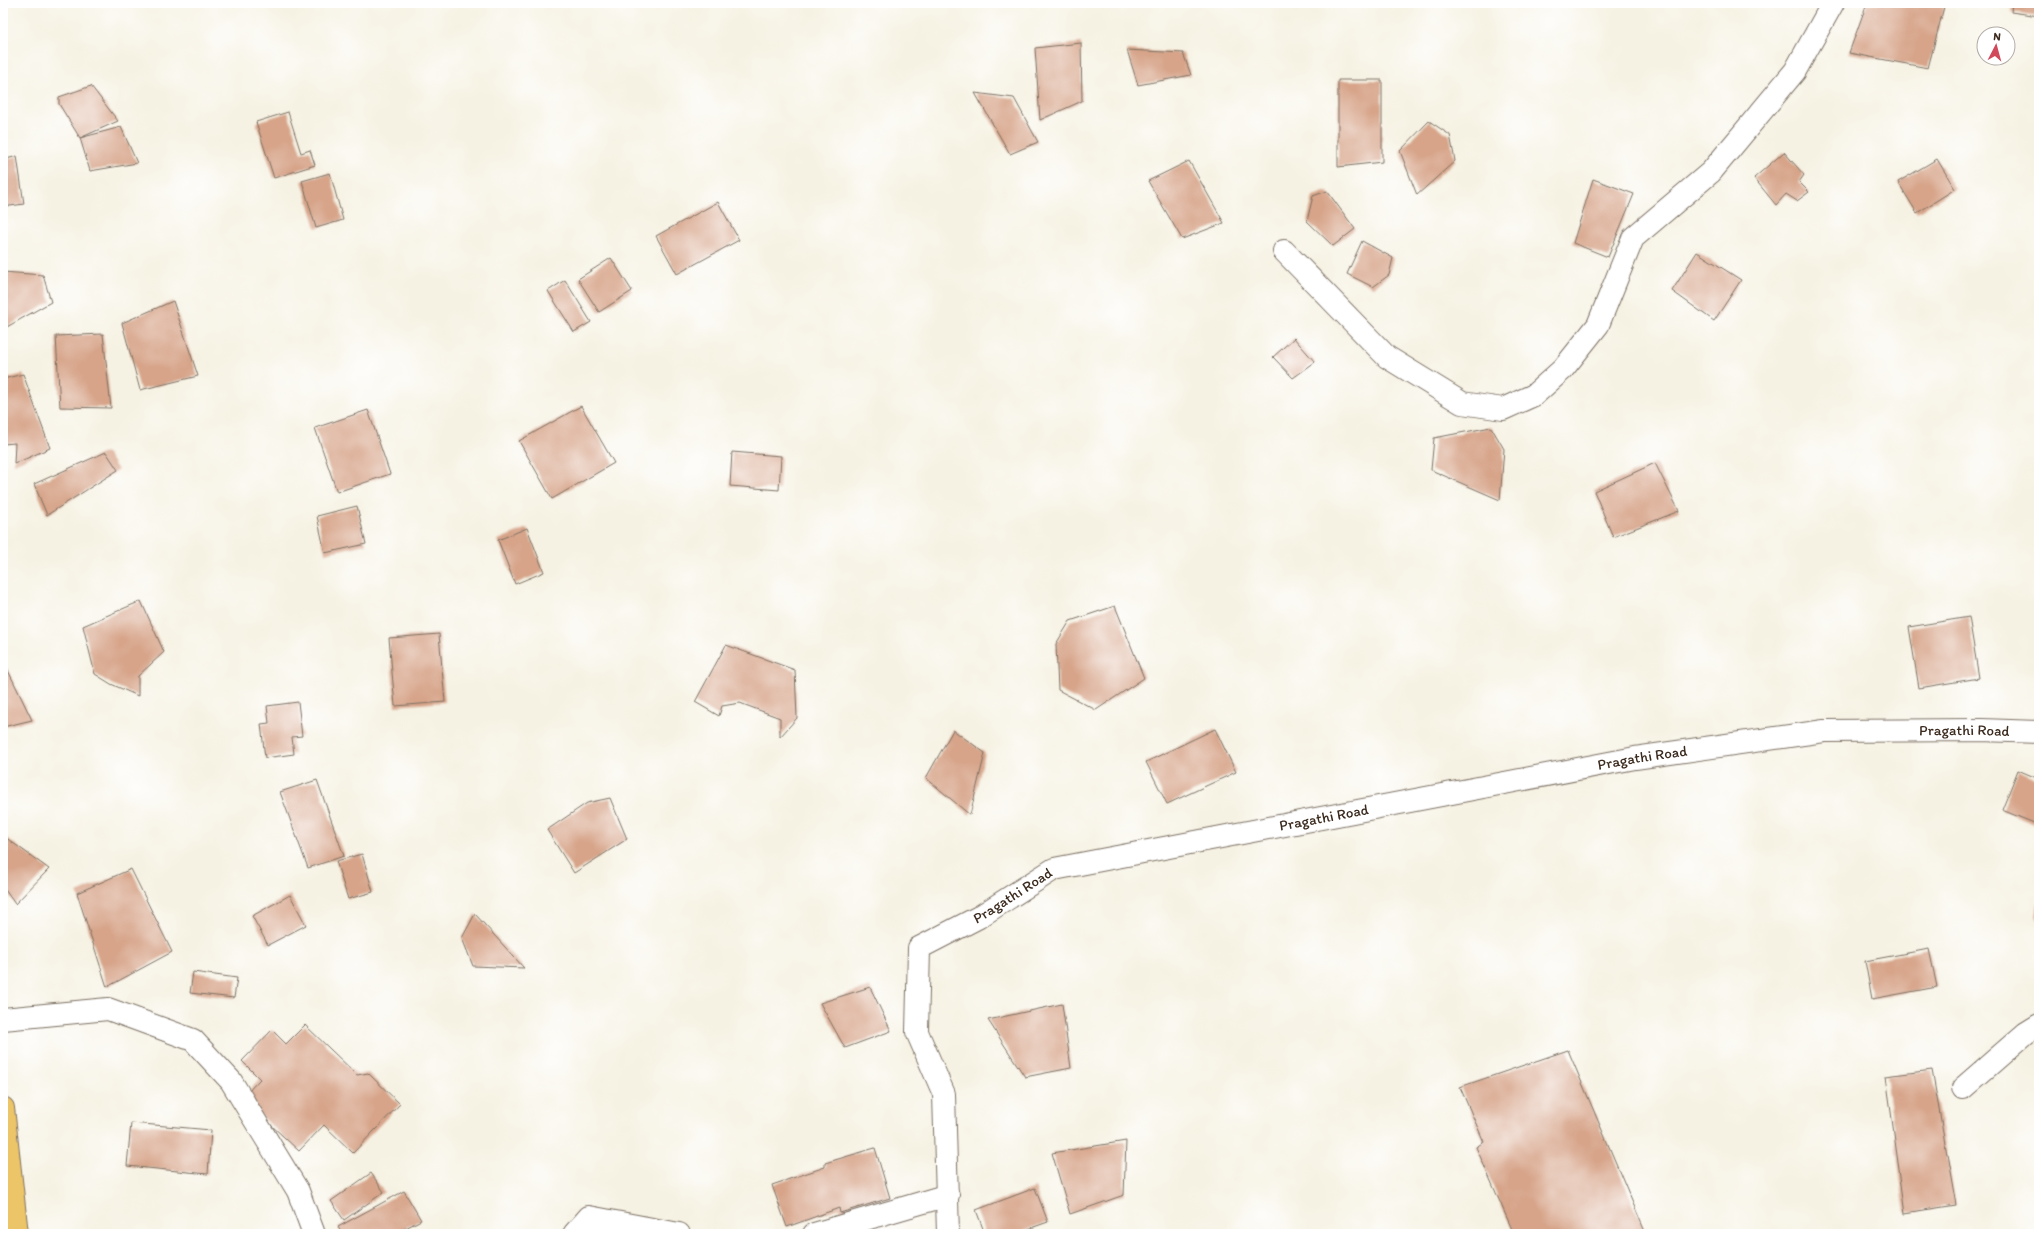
<svg xmlns="http://www.w3.org/2000/svg" width="2042" height="1237" font-family="Itim,sans-serif">
<style>
.building{fill:#d7a489}
.lines{fill:none;stroke-linecap:round;stroke-linejoin:round}
.minor-casing{stroke:#7c7063;stroke-width:24}
.tertiary-casing{stroke:#7c7063;stroke-width:24}
.primary-casing{stroke:#7c7063;stroke-width:24}
.minor{stroke:#fff;stroke-width:22}
.tertiary{stroke:#fff;stroke-width:22}
.primary{stroke:#edc569;stroke-width:22}
.labels{text-anchor:middle;stroke-width:3;stroke-linejoin:round;paint-order:stroke}
.street-label{font-size:15px;fill:#3b2a1e;stroke:#fff}
</style>
<rect width="100%" height="100%" fill="#fff"/>
<filter id="ink" filterUnits="userSpaceOnUse"><feTurbulence type="fractalNoise" baseFrequency=".025" numOctaves="2"/><feDisplacementMap in="SourceGraphic" scale="8" xChannelSelector="R" yChannelSelector="G"/><feConvolveMatrix kernelMatrix="1 2 1 2 8 2 1 2 1" color-interpolation-filters="sRGB"/></filter>
<filter id="wash" filterUnits="userSpaceOnUse"><feTurbulence type="fractalNoise" baseFrequency=".012" numOctaves="4" result="noise"/><feDisplacementMap in="SourceGraphic" scale="16" xChannelSelector="R" yChannelSelector="G"/><feGaussianBlur stdDeviation="0.9" result="paint"/><feColorMatrix in="noise" values="0 0 0 0 0 0 0 0 0 0 0 0 0 0 0 0 0 1.4 0 .05"/><feComposite in="paint" operator="in"/></filter>
<g filter="url(#wash)">
<rect width="100%" height="100%" fill="#f6f2e3"/>
<g id="blocks">
<g class="building">
<polygon points="1867,3 1945,3 1928,68 1849,53"/>
<polygon points="2012,3 2039,3 2039,16 2011,12"/>
<polygon points="1081,43 1082,101 1040,120 1035,48"/>
<polygon points="1127,50 1183,53 1191,75 1138,85"/>
<polygon points="1338,80 1382,80 1382,162 1338,167"/>
<polygon points="91,86 118,121 80,138 59,104 59,97"/>
<polygon points="975,93 1014,98 1038,142 1010,154"/>
<polygon points="288,112 301,153 310,150 315,165 274,178 256,122"/>
<polygon points="1429,121 1450,135 1455,161 1417,195 1400,151"/>
<polygon points="121,127 137,163 90,171 80,138"/>
<polygon points="1784,152 1804,175 1799,182 1809,192 1797,201 1786,194 1776,205 1754,178"/>
<polygon points="17,156 24,204 3,207 3,160"/>
<polygon points="1937,159 1955,189 1917,213 1898,182"/>
<polygon points="1189,161 1224,223 1182,239 1148,181"/>
<polygon points="330,173 343,220 316,228 302,181"/>
<polygon points="1593,179 1634,194 1608,257 1573,243"/>
<polygon points="1327,191 1355,229 1333,246 1307,221 1313,196"/>
<polygon points="718,202 739,240 677,274 656,236"/>
<polygon points="1362,241 1393,258 1389,275 1373,287 1347,274"/>
<polygon points="1697,252 1741,280 1714,321 1672,291"/>
<polygon points="611,258 632,291 599,312 578,279"/>
<polygon points="3,272 43,275 51,302 5,328"/>
<polygon points="565,280 591,322 574,332 548,291"/>
<polygon points="173,301 198,376 140,390 122,323"/>
<polygon points="103,334 111,408 60,407 56,336"/>
<polygon points="1294,338 1315,362 1293,378 1273,357"/>
<polygon points="23,374 50,448 14,464 15,443 3,444 3,379"/>
<polygon points="581,406 614,463 552,499 519,441"/>
<polygon points="368,410 390,474 337,492 315,428"/>
<polygon points="1491,427 1504,449 1500,500 1431,470 1434,438"/>
<polygon points="106,452 118,470 47,515 34,484"/>
<polygon points="732,452 781,456 779,490 730,486"/>
<polygon points="1655,463 1679,511 1613,537 1594,491"/>
<polygon points="357,506 366,544 325,553 317,516"/>
<polygon points="527,528 544,572 515,584 498,540"/>
<polygon points="141,601 164,652 138,676 138,696 111,684 95,674 83,626"/>
<polygon points="1115,606 1144,678 1096,710 1058,690 1056,644 1070,621"/>
<polygon points="1969,617 1979,678 1919,688 1909,627"/>
<polygon points="439,634 445,702 395,706 389,638"/>
<polygon points="726,645 795,670 797,718 780,737 780,718 740,703 722,706 719,716 695,702"/>
<polygon points="3,660 32,720 3,727"/>
<polygon points="298,702 302,736 292,737 294,754 265,758 261,724 269,723 267,706"/>
<polygon points="1215,729 1236,772 1167,804 1146,762"/>
<polygon points="953,730 985,753 970,815 926,778"/>
<polygon points="2018,770 2039,779 2039,825 2002,810"/>
<polygon points="317,780 344,856 308,868 280,792"/>
<polygon points="610,798 627,839 574,873 547,830 587,803"/>
<polygon points="5,837 49,869 15,904 3,887 3,838"/>
<polygon points="362,854 373,892 348,899 336,861"/>
<polygon points="131,869 172,952 107,987 77,893"/>
<polygon points="290,895 306,925 268,945 252,916"/>
<polygon points="2038,903 2039,903 2039,919 2036,919"/>
<polygon points="475,914 524,968 473,966 462,938"/>
<polygon points="1929,949 1937,987 1872,999 1865,961"/>
<polygon points="193,972 237,978 234,998 190,993"/>
<polygon points="870,987 891,1031 845,1048 820,1003"/>
<polygon points="1062,1004 1071,1068 1025,1077 988,1020"/>
<polygon points="305,1025 357,1075 368,1073 400,1104 353,1153 324,1125 299,1151 242,1098 260,1079 242,1061 272,1030 286,1044"/>
<polygon points="1568,1050 1646,1234 1514,1234 1476,1147 1484,1142 1460,1087"/>
<polygon points="1932,1070 1956,1205 1905,1213 1886,1076"/>
<polygon points="131,1123 211,1130 208,1174 127,1166"/>
<polygon points="1126,1141 1124,1195 1070,1214 1052,1153"/>
<polygon points="875,1148 890,1198 840,1213 839,1208 787,1227 772,1185 825,1167 825,1163"/>
<polygon points="371,1173 384,1192 344,1220 331,1201"/>
<polygon points="1035,1188 1048,1222 1014,1234 985,1234 976,1210"/>
<polygon points="404,1191 421,1220 394,1234 342,1234 338,1227"/>
</g>
</g>
</g>
<g filter="url(#ink)">
<use href="#blocks" fill-opacity="0" stroke="#7c7063" stroke-width="1"/>
<g class="lines">
<defs>
<g id="minor">
<polyline points="1284,251 1387,357 1462,403 1503,409 1534,395 1563,369 1598,325 1633,238 1711,172 1795,71 1833,3"/>
<polyline points="3,1019 108,1009 193,1040 231,1081 298,1191 314,1234"/>
<polyline points="1963,1088 2026,1033 2039,1025"/>
<polyline points="574,1234 589,1217 679,1234"/>
<polyline points="814,1234 948,1195"/>
</g>
<g id="tertiary">
<path id="s1" d="M948,1234l-4,-140 -27,-62 2,-84 60,-31 75,-48 581,-111 189,-27 157,-1 58,2"/>
</g>
<polyline id="primary" points="3,1108 17,1234"/>
</defs>
<use href="#minor" class="minor-casing"/>
<use href="#tertiary" class="tertiary-casing"/>
<use href="#primary" class="primary-casing"/>
<use href="#minor" class="minor"/>
<use href="#tertiary" class="tertiary"/>
<use href="#primary" class="primary"/>
</g>
</g>
<g class="labels">
<g class="street-label">
<text dy="5" stroke="none"><textPath href="#s1" startOffset="1371">Pragathi Road</textPath></text>
<text dy="5" stroke="none"><textPath href="#s1" startOffset="1047">Pragathi Road</textPath></text>
<text dy="5" stroke="none"><textPath href="#s1" startOffset="723">Pragathi Road</textPath></text>
<text dy="5" stroke="none"><textPath href="#s1" startOffset="399">Pragathi Road</textPath></text>
</g>
</g>
<rect width="2042" height="1237" fill="none" stroke="#fff" stroke-width="16"/>
<g transform="translate(1996 46) rotate(6)"><circle r="19" fill="#ffffff" stroke="#b1aaa5"/>
<path d="M0-3L7 15L0 10L-7 15Z" fill="#d1495b"/>
<text y="-6" font-size="11" font-weight="bold" text-anchor="middle" fill="#3b2a1e">N</text>
</g>
</svg>
